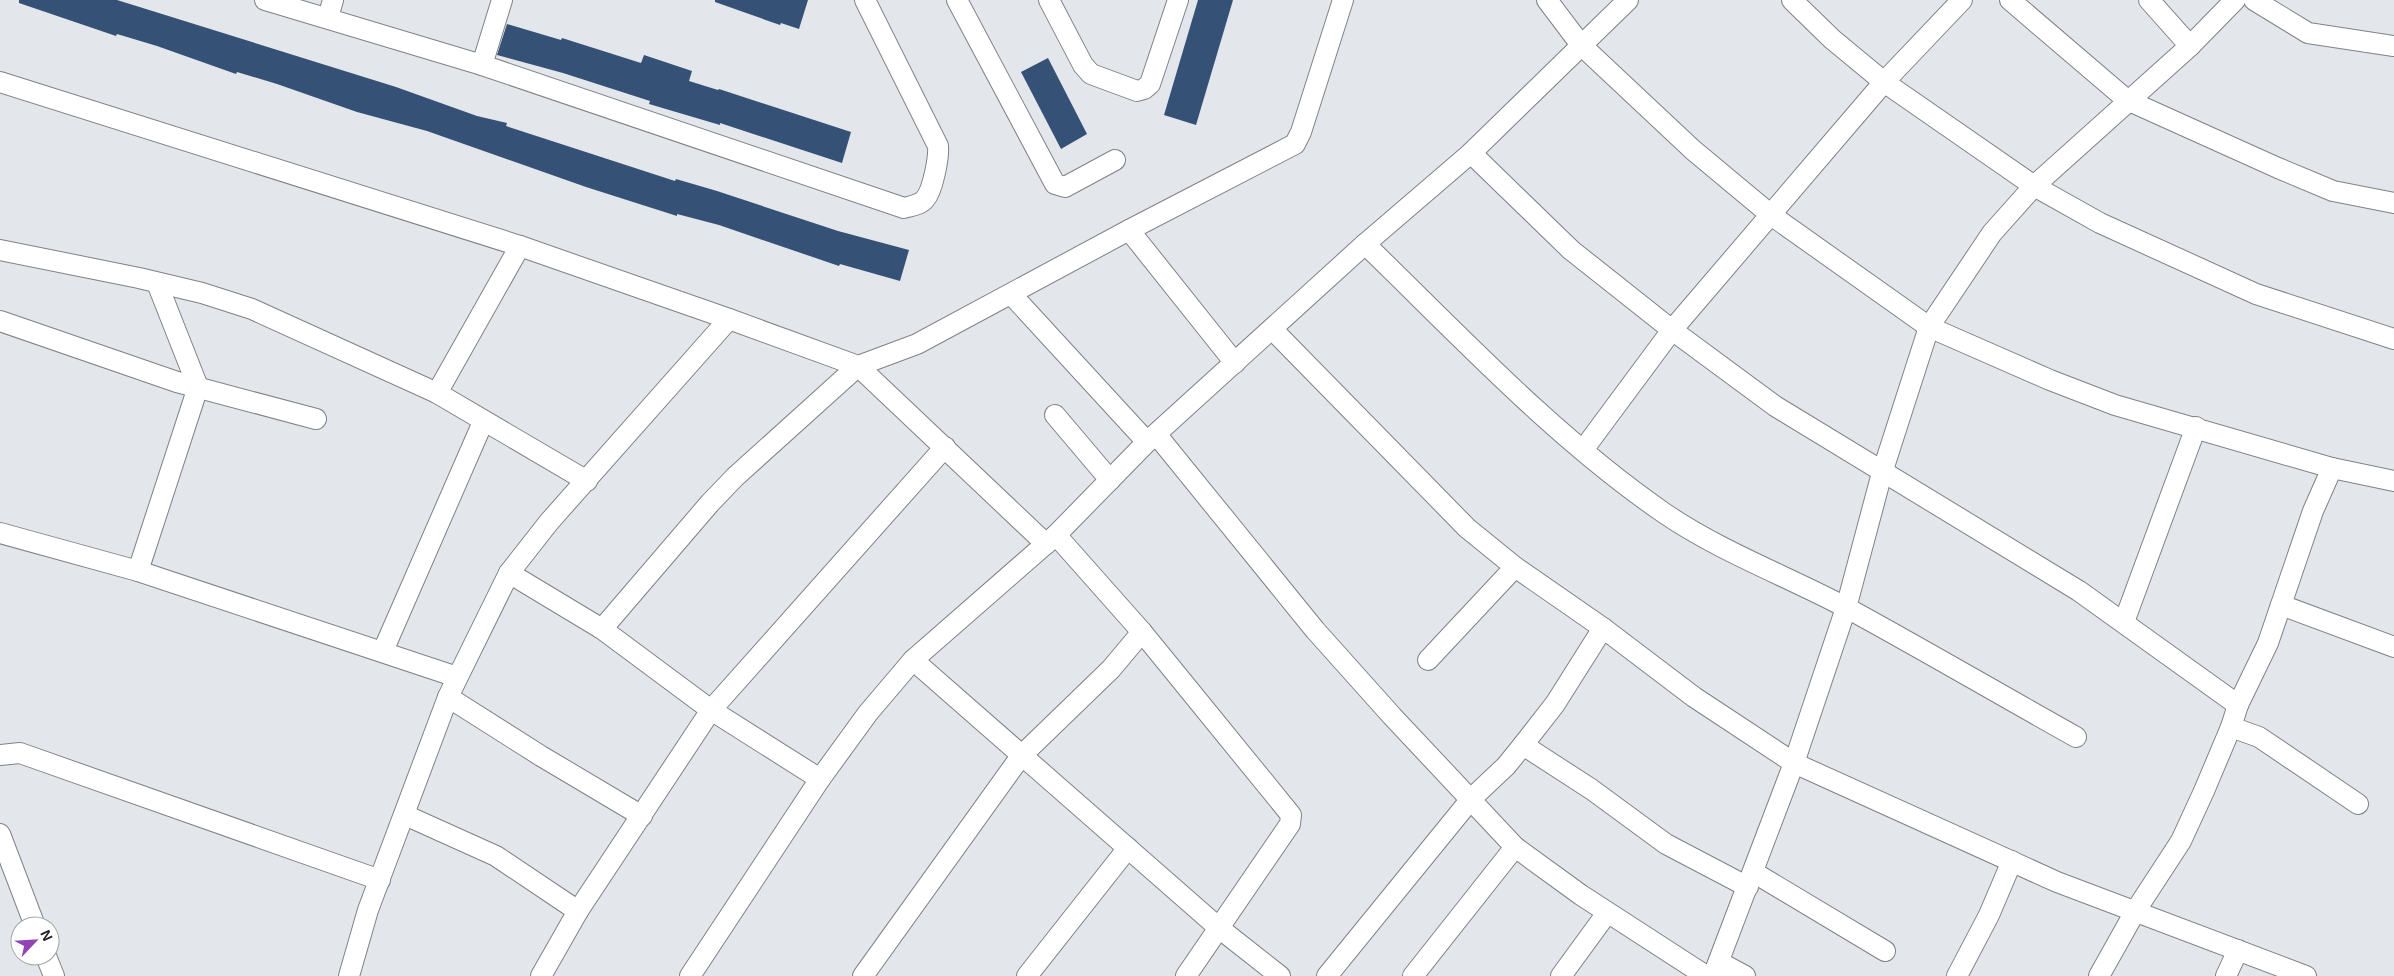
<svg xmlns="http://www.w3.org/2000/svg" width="2394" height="976" font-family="Helvetica,sans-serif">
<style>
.building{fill:#355176}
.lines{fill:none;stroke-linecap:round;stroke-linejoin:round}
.minor-casing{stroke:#7f8286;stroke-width:22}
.minor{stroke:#fff;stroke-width:20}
</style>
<rect width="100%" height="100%" fill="#e3e6ea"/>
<g class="building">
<polygon points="19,0 117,0 396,87 477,116 507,123 506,126 675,181 676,179 717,191 838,231 909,250 900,281 840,264 839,266 719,225 677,214 677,216 586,187 427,131 357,112 277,84 237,72 236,74 157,46 117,34 116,36 19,3"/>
<polygon points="715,0 808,0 799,29 781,23 780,25 715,2"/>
<polygon points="1198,0 1233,0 1196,125 1164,115"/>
<polygon points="507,24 561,40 562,38 641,63 644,55 692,71 689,81 718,90 719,89 851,132 842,163 720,123 720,125 649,104 650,101 563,73 497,55"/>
<polygon points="1048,58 1087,134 1061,149 1021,72"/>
</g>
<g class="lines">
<defs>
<g id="minor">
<path d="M265,0l217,65 422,143c7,-2 16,-3 21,-9 8,-9 14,-42 13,-53l-73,-146"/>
<polyline points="957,0 1055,184 1065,187 1115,160"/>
<polyline points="1049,0 1083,65 1091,74 1137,91 1144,89 1150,84 1178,0"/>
<polyline points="1547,0 1581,45 1693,150 1771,215 1929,327 2050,380 2115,405 2332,468 2394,481"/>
<polyline points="1792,0 1832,39 1884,82 2034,186 2100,223 2256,294 2394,339"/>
<polyline points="2010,0 2127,100 2278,168 2333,191 2394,203"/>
<polyline points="2149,0 2190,46"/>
<polyline points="2254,0 2308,33 2394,46"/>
<polyline points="328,18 333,0"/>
<polyline points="482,65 502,0"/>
<polyline points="0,82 520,246 729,319 858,366 917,344 1129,230 1295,144 1301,132 1343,0"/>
<polyline points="1471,153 1571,250 1672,330 1775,406 2079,591 2238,705"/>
<polyline points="1129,230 1235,363"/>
<path d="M1365,244c96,93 189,193 299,269 57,39 123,63 183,95 77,42 152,86 229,129"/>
<polyline points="0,250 139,278 202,293 252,309 437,393 587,481"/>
<polyline points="1011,294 1147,442"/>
<polyline points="0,321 177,382 316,419"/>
<polyline points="1273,330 1467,528 1515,567 1603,628 1694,697 1794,763 2057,882 2306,976"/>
<polyline points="437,393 520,246"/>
<polyline points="1055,415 1110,480"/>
<polyline points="1156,434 1315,630 1392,716 1515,847 1581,895 1706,976"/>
<polyline points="1583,450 1672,330 1884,82 1962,0"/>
<polyline points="0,533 138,571 457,677"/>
<polyline points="1056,535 1142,632 1291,815 1290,824 1186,976"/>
<polyline points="138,571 198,387 157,283"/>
<polyline points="509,573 602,629 711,710 820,779"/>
<polyline points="2281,605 2394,647"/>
<polyline points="2124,622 2196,427"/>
<polyline points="602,629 710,503 735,477 858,366 1046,544"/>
<polyline points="383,651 483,422"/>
<polyline points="913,660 1219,928 1280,976"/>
<polyline points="1428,660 1515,567"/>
<polyline points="448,697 541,756 642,816"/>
<polyline points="2231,727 2259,737 2358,804"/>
<polyline points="1523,745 1591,789 1666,844 1748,887"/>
<polyline points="0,755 20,753 380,880"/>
<polyline points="405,815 496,856 578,911"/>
<polyline points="0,834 35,926"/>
<polyline points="1753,872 1885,951"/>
<polyline points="46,956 54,976"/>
<polyline points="1719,962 1745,976"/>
<polyline points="349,976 368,910 448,697 509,573 549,522 729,319"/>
<polyline points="541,976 578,911 711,710 945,447"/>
<polyline points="690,976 820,779 868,713 913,660 1056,535 1147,442 1365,244 1471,153 1628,0"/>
<polyline points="863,976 1021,756 1111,669 1142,632"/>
<polyline points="1027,976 1128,848"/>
<polyline points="1327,976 1471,799 1506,766 1523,745 1555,704 1603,628"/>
<polyline points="1413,976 1515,847"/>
<polyline points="1561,976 1607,913"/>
<polyline points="1713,976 1794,763 1846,608 1882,473 1929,327 1992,233 2034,186 2190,46 2235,0"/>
<polyline points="1957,976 1989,915 2012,861"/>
<polyline points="2099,976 2136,910 2181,841 2204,791 2231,727 2238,705 2268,643 2313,511 2332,468"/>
<polyline points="2226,976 2238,950"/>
</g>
</defs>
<use href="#minor" class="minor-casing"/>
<use href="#minor" class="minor"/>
</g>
<g transform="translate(35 941) rotate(65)"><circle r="24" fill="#ffffff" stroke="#a4a5a5"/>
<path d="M0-4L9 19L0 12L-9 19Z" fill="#9244b5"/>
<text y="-8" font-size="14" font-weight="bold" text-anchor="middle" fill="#1c1d1e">N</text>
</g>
</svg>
